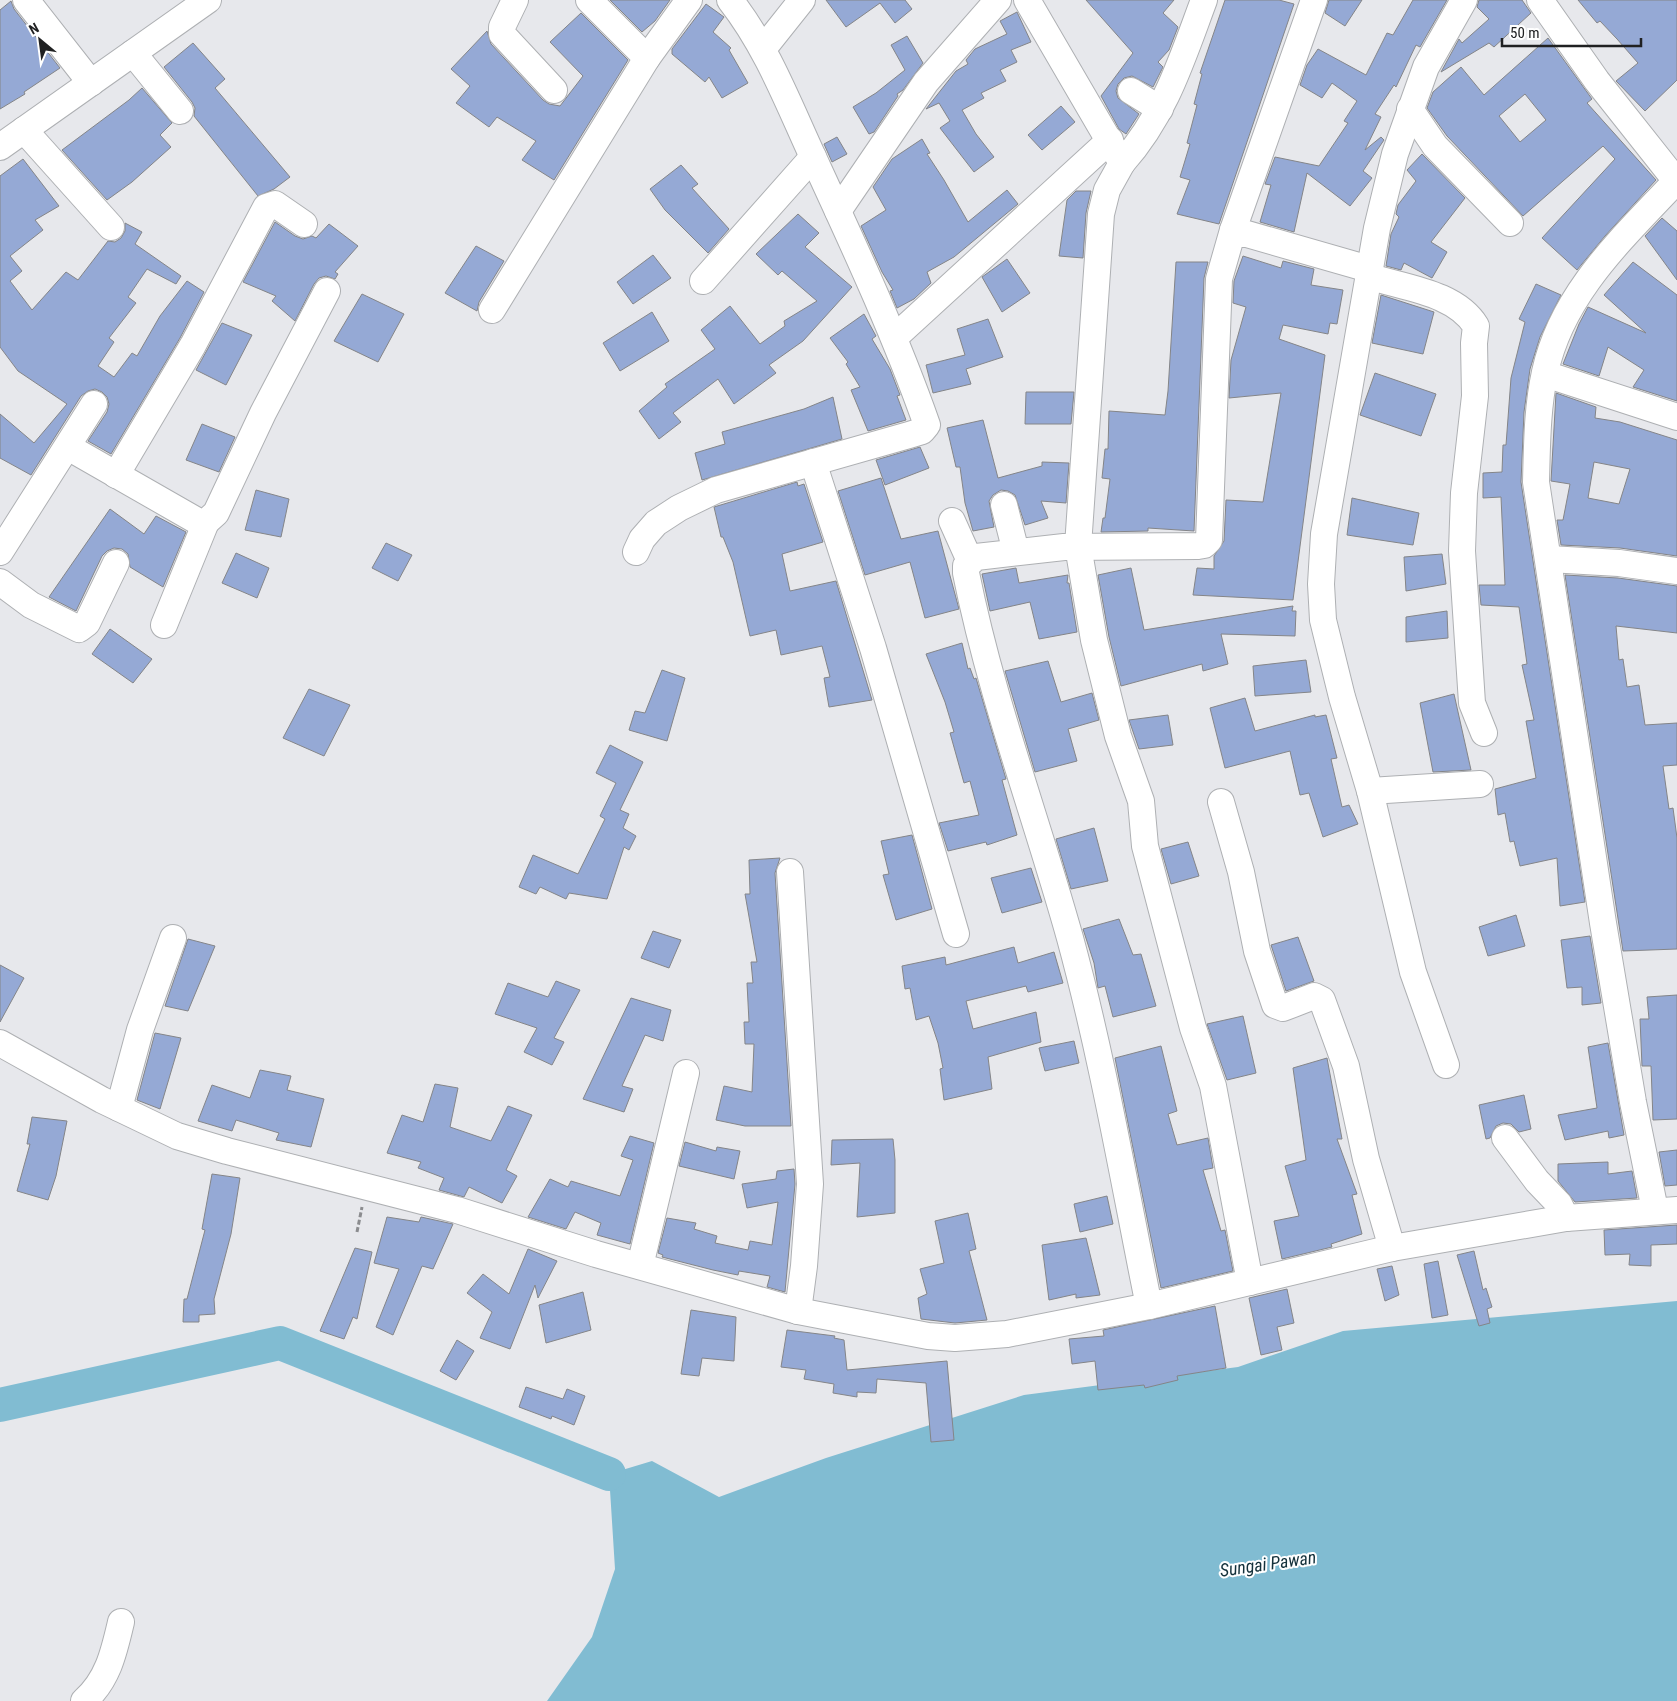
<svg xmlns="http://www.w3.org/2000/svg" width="1677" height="1701" font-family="'Roboto Condensed',sans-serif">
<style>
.water{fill:#81bcd2}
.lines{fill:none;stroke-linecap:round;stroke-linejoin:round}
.river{stroke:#81bcd2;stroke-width:34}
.building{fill:#95a9d5;stroke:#848588;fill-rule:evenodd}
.minor-casing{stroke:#aeb0b3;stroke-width:28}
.path{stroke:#8b8c8f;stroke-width:3;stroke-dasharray:5 2.5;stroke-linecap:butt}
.minor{stroke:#fff;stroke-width:26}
.labels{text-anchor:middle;stroke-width:4;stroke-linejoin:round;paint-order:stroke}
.water-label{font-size:18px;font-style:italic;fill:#14313b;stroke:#fff}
</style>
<rect width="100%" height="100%" fill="#e7e8ec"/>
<polygon class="water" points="1677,1301 1677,1701 547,1701 592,1637 615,1569 609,1474 652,1461 719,1497 826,1458 1024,1395 1238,1367 1343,1331"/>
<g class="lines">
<polyline class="river" points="0,1405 280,1343 609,1474"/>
</g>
<g class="building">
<polygon points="610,0 670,0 655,21 642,32"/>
<polygon points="826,0 905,0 912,9 895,23 880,3 846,27"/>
<polygon points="1086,0 1174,0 1163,13 1178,27 1169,50 1158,62 1163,67 1153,87 1132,76 1124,78 1118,84 1116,91 1118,98 1139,114 1126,134 1119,129 1101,96 1133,53"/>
<polygon points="1225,0 1279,0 1294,4 1219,224 1177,214 1190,180 1180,177 1190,144 1187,143 1197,105 1194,104 1202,74 1200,73"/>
<polygon points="1329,0 1362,0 1345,26 1325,13"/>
<polygon points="1413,0 1447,0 1420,47 1416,45 1396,87 1394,85 1375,114 1381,117 1365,150 1381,137 1384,140 1363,171 1372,178 1350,206 1307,173 1294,232 1260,222 1271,185 1265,184 1275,157 1319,166 1348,123 1344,121 1357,101 1332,83 1322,98 1300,85 1307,65 1318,49 1366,75 1387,33 1393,35"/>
<polygon points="1479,0 1522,0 1531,13 1494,47 1489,43 1441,72 1459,39 1462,43 1489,19 1477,7"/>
<polygon points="1578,0 1677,0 1677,80 1645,111 1616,81 1638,63 1617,39 1600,21 1597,23"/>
<polygon points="11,1 14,9 60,68 24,92 25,94 0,109 0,10"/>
<polygon points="706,4 724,17 713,32 731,48 729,50 748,83 722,98 709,77 705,82 672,54 672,49"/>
<polygon points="1017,12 1031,42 1011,50 1017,62 1000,70 1006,81 981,93 984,98 962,110 976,134 994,157 974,172 940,128 950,121 939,103 926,109 956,71 968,64 966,60 975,49 1007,34 1000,21"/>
<polygon points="581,13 628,60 554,180 522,160 536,141 497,117 489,127 456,103 470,86 451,69 487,31 491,44 543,100 549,104 560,106 583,76 550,42"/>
<polygon points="907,36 923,63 903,90 897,94 898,96 874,132 869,134 853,107 876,93 905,70 891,45"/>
<path d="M1548,38l44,61 -5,4 69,77 -51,56 -28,34 -35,-32 73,-79 -12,-13 -80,70 -76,-80 -20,-28 6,-16 28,-25 23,28zM1525,94l21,26 -26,22 -21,-26z"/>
<polygon points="193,43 225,79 215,88 290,177 274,189 258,196 194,116 195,108 192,102 164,67"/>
<polygon points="142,88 172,123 160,135 171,147 132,182 107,200 62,150 129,100"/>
<polygon points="1061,106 1075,122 1042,150 1028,135"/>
<polygon points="837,137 847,154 832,162 824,144"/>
<polygon points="922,139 930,153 927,154 944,180 968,222 1007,190 1018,204 954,257 927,272 931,283 914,299 897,308 890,291 893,290 882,272 861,226 886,210 873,187 892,159"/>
<polygon points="1422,154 1465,198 1431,242 1447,252 1432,278 1404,263 1401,270 1386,266 1391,234 1399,217 1396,214 1398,205 1416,181 1407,170"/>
<polygon points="23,159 59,206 35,220 43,230 10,256 22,271 10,281 32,310 66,272 78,280 108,241 115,242 121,238 125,231 125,223 142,232 135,244 181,276 176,284 147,269 128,297 136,303 109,338 114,342 98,366 114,377 132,353 137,356 160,316 187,281 204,292 180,338 111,454 88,441 107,412 109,404 107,397 102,392 95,389 88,391 81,396 31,475 0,458 0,414 34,443 67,404 18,371 0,347 0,176"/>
<polygon points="681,165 698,184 692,188 729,229 708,253 665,210 650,189"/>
<polygon points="1076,191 1091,191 1086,213 1083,258 1059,256 1067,200"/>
<polygon points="798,214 819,233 805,247 852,287 803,341 769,365 776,373 734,404 718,379 673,413 681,422 659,439 639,411 667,387 665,384 715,349 701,330 730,306 760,344 785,326 784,321 817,301 782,271 778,275 756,254"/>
<polygon points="1662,218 1677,231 1677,280 1645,236"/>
<polygon points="275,222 295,236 303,239 312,236 316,238 329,224 358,246 335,272 338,274 335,279 326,276 319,278 314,284 295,321 272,301 276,296 243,282"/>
<polygon points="476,246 504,261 479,302 477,311 445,293"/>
<polygon points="653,255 671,278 633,304 617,282"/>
<polygon points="1243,256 1281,268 1283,261 1314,269 1311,285 1343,290 1337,324 1330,323 1328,334 1283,325 1279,339 1325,355 1293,600 1193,595 1197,568 1214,569 1214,556 1224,541 1226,500 1263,502 1281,393 1229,398 1231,360 1246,307 1233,303 1234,281"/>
<polygon points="1007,259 1030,293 1002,312 982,277"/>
<polygon points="1176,262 1208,262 1204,278 1194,531 1148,528 1148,531 1101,532 1103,518 1105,518 1110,479 1102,478 1105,449 1108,449 1109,411 1165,415 1168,391"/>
<polygon points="1633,262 1677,295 1677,401 1633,387 1644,370 1608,347 1599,376 1563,364 1579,324 1588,307 1646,333 1604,295"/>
<polygon points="1536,284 1561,295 1540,337 1530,369 1524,412 1521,482 1585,902 1560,906 1557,858 1520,866 1514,841 1510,842 1505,813 1498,815 1495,789 1536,778 1526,721 1534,720 1522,665 1527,664 1519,607 1481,605 1479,585 1505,585 1501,497 1483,498 1483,473 1502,472 1503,445 1506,445 1511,378 1525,322 1519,319"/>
<polygon points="362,294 404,314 378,362 334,341"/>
<polygon points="1381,295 1434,312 1423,354 1372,343"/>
<polygon points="652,312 669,341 620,371 603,343"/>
<polygon points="864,314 876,336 872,339 890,369 900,395 897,396 906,420 868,431 851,390 860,387 846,364 848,362 830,338"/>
<polygon points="988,319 1003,357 966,369 971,384 933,393 926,365 965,355 957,329"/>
<polygon points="222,323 252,335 226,385 196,370"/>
<polygon points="1375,373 1436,394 1421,436 1360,415"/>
<polygon points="1026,392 1074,392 1071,424 1025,424"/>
<path d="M1556,393l40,14 -1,11 25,4 57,18v116l-57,-8 -59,-3 -4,-25h6l7,-36 -19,-3zM1594,462l36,7 -11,35 -31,-6z"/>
<polygon points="833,397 842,439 702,480 695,453 725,444 722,432 804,409"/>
<polygon points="983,420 998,478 1042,466 1042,462 1069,463 1066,503 1041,501 1048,518 1025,525 1015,495 1008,491 1001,490 993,495 989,501 994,527 973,531 965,503 960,467 956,467 947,428"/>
<polygon points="202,424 235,437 219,472 186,460"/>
<polygon points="920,447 929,468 885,485 876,460"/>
<polygon points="881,478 901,539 938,531 959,609 925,618 910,562 865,575 838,491"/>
<polygon points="797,482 798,486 804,484 823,542 782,554 790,591 836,581 872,700 829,707 824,678 830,677 822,646 781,655 776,630 750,636 733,562 723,537 721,537 714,507"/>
<polygon points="256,490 289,499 281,537 245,530"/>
<polygon points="1352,498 1419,513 1413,545 1347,535"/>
<polygon points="110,509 144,534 156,516 186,532 163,587 130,567 128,554 122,549 114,548 107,551 102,556 76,611 49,597"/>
<polygon points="386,543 412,555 398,581 372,568"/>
<polygon points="236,553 269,568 257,598 222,583"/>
<polygon points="1442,554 1446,584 1406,591 1404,557"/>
<polygon points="1016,568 1019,583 1068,575 1067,583 1069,583 1077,632 1039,639 1030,602 990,611 982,574"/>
<polygon points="1131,568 1144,630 1293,606 1292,611 1296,611 1295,636 1221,634 1228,664 1203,671 1202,664 1121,686 1109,637 1098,575"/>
<polygon points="1565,575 1618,578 1677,586 1677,633 1616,626 1619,660 1623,659 1627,687 1639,685 1645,725 1677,723 1677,765 1663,766 1669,809 1673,808 1677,838 1677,949 1623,951"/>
<polygon points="1447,611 1448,638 1406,642 1406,617"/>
<polygon points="110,629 152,659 133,683 92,654"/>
<polygon points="962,643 968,669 970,668 974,679 976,678 1006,779 1002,780 1017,835 987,845 986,842 948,851 939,823 979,815 970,781 964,783 950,733 954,732 945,702 926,654"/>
<polygon points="1306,660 1311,692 1255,696 1253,666"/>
<polygon points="1048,661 1061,702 1092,693 1099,720 1068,729 1077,761 1035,772 1005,671"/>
<polygon points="662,670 685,678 667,741 629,730 635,711 645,713"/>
<polygon points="309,689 350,705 324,756 283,738"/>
<polygon points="1454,694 1471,770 1433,772 1420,703"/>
<polygon points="1245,698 1255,731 1315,715 1315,717 1326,715 1337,758 1331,759 1342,807 1349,805 1358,824 1323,837 1309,793 1300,795 1290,751 1225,768 1210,708"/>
<polygon points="1168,715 1173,745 1139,749 1129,720"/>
<polygon points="610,745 643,762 620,810 629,814 623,828 636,836 629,850 624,847 607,899 569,893 566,899 540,887 536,894 519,887 533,855 578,874 605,819 600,816 616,783 596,773"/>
<polygon points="1094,828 1108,881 1071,889 1056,839"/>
<polygon points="912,835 932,909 896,920 883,875 889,874 881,841"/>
<polygon points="1188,842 1199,876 1171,884 1161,849"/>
<polygon points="780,858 775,873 791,1126 745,1126 716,1120 724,1086 752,1092 754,1044 745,1044 744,1022 749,1022 747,983 753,983 751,962 757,962 745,894 750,894 749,860"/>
<polygon points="1031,868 1042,902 1002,913 991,878"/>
<polygon points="1516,915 1525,946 1488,956 1479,927"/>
<polygon points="1119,919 1133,955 1141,954 1156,1006 1113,1017 1105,986 1098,988 1094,963 1083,929"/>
<polygon points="653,931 681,940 669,968 641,958"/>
<polygon points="1590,936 1601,1003 1582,1005 1582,987 1567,988 1561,940"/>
<polygon points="1298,937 1314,981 1286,991 1271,945"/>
<polygon points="188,939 215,946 188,1011 165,1006"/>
<polygon points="1014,947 1018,963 1054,952 1063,983 1028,992 1026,986 966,1001 973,1029 1036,1012 1041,1042 988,1057 992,1089 944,1100 940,1069 943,1068 938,1043 929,1016 916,1020 910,988 905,989 902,966 945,957 946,965"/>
<polygon points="0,965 24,978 0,1022"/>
<polygon points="556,981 580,990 554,1038 564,1042 552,1065 524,1052 537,1028 495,1014 508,983 548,997"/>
<polygon points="1677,995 1677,1119 1653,1120 1651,1066 1642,1066 1640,1019 1649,1019 1647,997"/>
<polygon points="631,998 671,1010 663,1041 645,1035 622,1086 633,1089 624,1112 583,1099"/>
<polygon points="1243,1016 1256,1073 1227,1080 1207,1024"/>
<polygon points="155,1033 181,1038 160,1109 137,1100"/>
<polygon points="1074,1041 1079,1063 1045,1071 1039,1048"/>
<polygon points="1608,1043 1624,1135 1609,1138 1608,1131 1565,1140 1558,1115 1597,1108 1588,1047"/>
<polygon points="1161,1046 1177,1111 1168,1114 1177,1145 1208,1138 1213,1168 1203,1170 1221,1231 1225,1230 1233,1271 1161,1288 1115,1058"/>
<polygon points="1327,1058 1342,1139 1337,1139 1357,1194 1352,1195 1362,1234 1331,1244 1332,1247 1282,1259 1274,1221 1299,1216 1285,1166 1306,1160 1293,1068"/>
<polygon points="260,1070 291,1076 287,1090 324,1099 311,1147 276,1140 279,1133 236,1120 232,1131 198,1121 212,1085 250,1098"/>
<polygon points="435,1084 458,1088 450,1127 491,1141 508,1106 532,1115 506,1170 517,1176 502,1203 469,1187 464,1197 439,1190 444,1178 418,1168 421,1162 387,1153 402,1115 423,1122"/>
<polygon points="1524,1095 1531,1129 1519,1132 1511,1124 1503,1123 1496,1126 1490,1138 1486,1139 1479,1105"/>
<polygon points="32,1117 67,1121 56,1176 48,1200 17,1191 30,1144 27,1144"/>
<polygon points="630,1136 654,1143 630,1244 597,1235 601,1223 575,1212 566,1229 528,1217 550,1179 568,1187 571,1181 620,1196 633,1160 621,1156"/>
<polygon points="893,1139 895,1160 895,1213 857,1217 860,1163 831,1165 832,1140"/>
<polygon points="685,1142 716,1151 717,1147 740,1151 734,1179 679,1166"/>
<polygon points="1677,1150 1677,1185 1665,1186 1659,1152"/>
<polygon points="1608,1162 1608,1174 1632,1171 1637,1198 1575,1202 1558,1181 1558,1164"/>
<polygon points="794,1169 795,1184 785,1292 767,1287 770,1276 739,1271 738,1275 713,1270 662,1257 663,1255 658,1253 667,1218 696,1223 694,1229 717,1236 715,1243 748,1250 750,1241 772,1245 778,1202 747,1208 742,1184 776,1179 777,1171"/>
<polygon points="212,1174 240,1178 231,1234 214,1299 215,1314 199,1315 199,1322 183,1322 184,1299 187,1299 205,1230 202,1229"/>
<polygon points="1107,1196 1113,1224 1080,1232 1074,1204"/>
<polygon points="968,1213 976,1249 969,1251 987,1320 955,1323 921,1319 918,1298 927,1294 920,1269 944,1263 935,1221"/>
<polygon points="387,1217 419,1222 421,1217 453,1224 433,1269 422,1266 393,1335 376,1327 399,1269 374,1263"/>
<polygon points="1677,1225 1677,1244 1651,1245 1651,1266 1629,1265 1630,1254 1605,1255 1604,1230"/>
<polygon points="1086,1238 1100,1295 1076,1298 1076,1294 1049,1300 1042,1245"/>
<polygon points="355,1248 372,1252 357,1319 353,1317 344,1339 320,1331"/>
<polygon points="528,1249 557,1261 538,1298 535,1285 510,1349 480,1338 492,1312 467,1293 483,1274 509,1294"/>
<polygon points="1474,1251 1483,1290 1486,1288 1492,1307 1487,1309 1490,1323 1479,1326 1457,1255"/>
<polygon points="1438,1261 1448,1315 1432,1318 1424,1264"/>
<polygon points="1392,1266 1399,1295 1385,1301 1377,1269"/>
<polygon points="1287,1289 1294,1323 1277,1327 1282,1350 1261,1355 1249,1298"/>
<polygon points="583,1292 591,1330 546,1343 539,1305"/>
<polygon points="1215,1306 1226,1368 1177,1376 1178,1380 1145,1388 1144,1385 1098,1390 1095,1361 1072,1364 1069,1339 1104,1336 1103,1330"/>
<polygon points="691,1310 736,1317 734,1361 702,1358 699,1376 681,1374"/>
<polygon points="787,1330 835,1336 834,1338 844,1340 847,1370 947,1361 954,1440 931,1442 926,1383 877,1379 876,1393 857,1392 857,1397 833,1393 834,1384 804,1379 806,1370 781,1367"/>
<polygon points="457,1340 474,1351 456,1380 440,1371"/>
<polygon points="526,1387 563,1399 567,1389 585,1396 574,1425 552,1416 551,1419 519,1407"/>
</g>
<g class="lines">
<defs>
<g id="minor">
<polyline points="26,0 91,83"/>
<polyline points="515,0 502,27 502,34 554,90"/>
<polyline points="589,0 647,58"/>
<path d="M1027,0l95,163c43,-48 60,-104 82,-163"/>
<polyline points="1540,0 1597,81 1677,182"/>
<polyline points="763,49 802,0"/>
<polyline points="133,53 180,111"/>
<polyline points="1131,91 1160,109"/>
<polyline points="1410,109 1435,146 1510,223"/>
<polyline points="24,130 111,227"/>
<polyline points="0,147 208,0"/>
<polyline points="1122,163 1107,190 1101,214 1078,546 1094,640 1118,736 1141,801 1145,846 1193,1028 1213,1086 1250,1282"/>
<polyline points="838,211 926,82 998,0"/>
<polyline points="1233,230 1314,0"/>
<path d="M1368,276c36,12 87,16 108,50l-2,17 1,53 -11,97 -2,58 10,152 12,30"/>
<polyline points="703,281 813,157"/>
<polyline points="492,310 647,58 689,0"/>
<polyline points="895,337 1110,140"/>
<polyline points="1545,374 1677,417"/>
<polyline points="68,447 199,522 206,522 216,513 263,413 327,291"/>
<polyline points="813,462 873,648 956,934"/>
<polyline points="116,475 193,345 266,207 275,204 304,224"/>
<polyline points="1004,505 1016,552"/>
<polyline points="952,521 970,561"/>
<polyline points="0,552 94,404"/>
<path d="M636,552l6,-13 14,-16 23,-15 37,-18 193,-55 13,-4 5,-6c-32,-91 -73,-179 -114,-268 -25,-54 -46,-110 -83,-157"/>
<polyline points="1549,559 1619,563 1677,571"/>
<polyline points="0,582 31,605 79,629 87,623 116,563"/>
<polyline points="164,625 206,522"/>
<polyline points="1370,791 1480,784"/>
<polyline points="1221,802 1241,872 1257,951 1275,1005 1283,1008 1314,996 1322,1000 1346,1066 1366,1159 1392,1248"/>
<polyline points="790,872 810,1184 804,1266 798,1311"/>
<polyline points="0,1043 102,1100 177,1136 227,1151 457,1210 596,1254 798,1311 928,1336 955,1338 1007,1334 1149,1306 1392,1248 1566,1218 1677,1210"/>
<polyline points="1446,1065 1413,972 1370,791 1342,697 1323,620 1321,584 1324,534 1377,228 1395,154 1426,67 1464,0"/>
<polyline points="119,1108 140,1030 173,938"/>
<polyline points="1505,1138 1537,1181 1559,1204 1566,1218"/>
<path d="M1655,1210l-22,-108 -30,-179 -67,-441c1,-36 1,-74 9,-110 17,-79 78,-134 131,-191"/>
<polyline points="640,1266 686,1073"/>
<path d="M1149,1306c-25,-123 -46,-247 -79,-368 -34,-122 -79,-240 -104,-365v-7l10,-9 88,-10 134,-1 6,-1 5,-5 10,-261 14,-49 136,39"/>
<path d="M84,1701c24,-21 30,-49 37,-79"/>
</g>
</defs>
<use href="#minor" class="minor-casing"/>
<polyline class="path" points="357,1232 362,1207"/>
<use href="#minor" class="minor"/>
</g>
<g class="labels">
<g class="water-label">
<text transform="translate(1268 1564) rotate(-8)" y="6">Sungai Pawan</text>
</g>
</g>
<g transform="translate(40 40) rotate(331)" stroke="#ffffff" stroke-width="4" paint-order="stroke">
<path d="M0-4L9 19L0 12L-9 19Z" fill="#202122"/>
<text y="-8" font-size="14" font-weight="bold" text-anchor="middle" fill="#202122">N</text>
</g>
<path d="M1502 38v8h139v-8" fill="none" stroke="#202122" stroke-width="2.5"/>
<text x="1510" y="38" font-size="15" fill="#202122" stroke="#ffffff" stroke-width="4" paint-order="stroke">50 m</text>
</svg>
